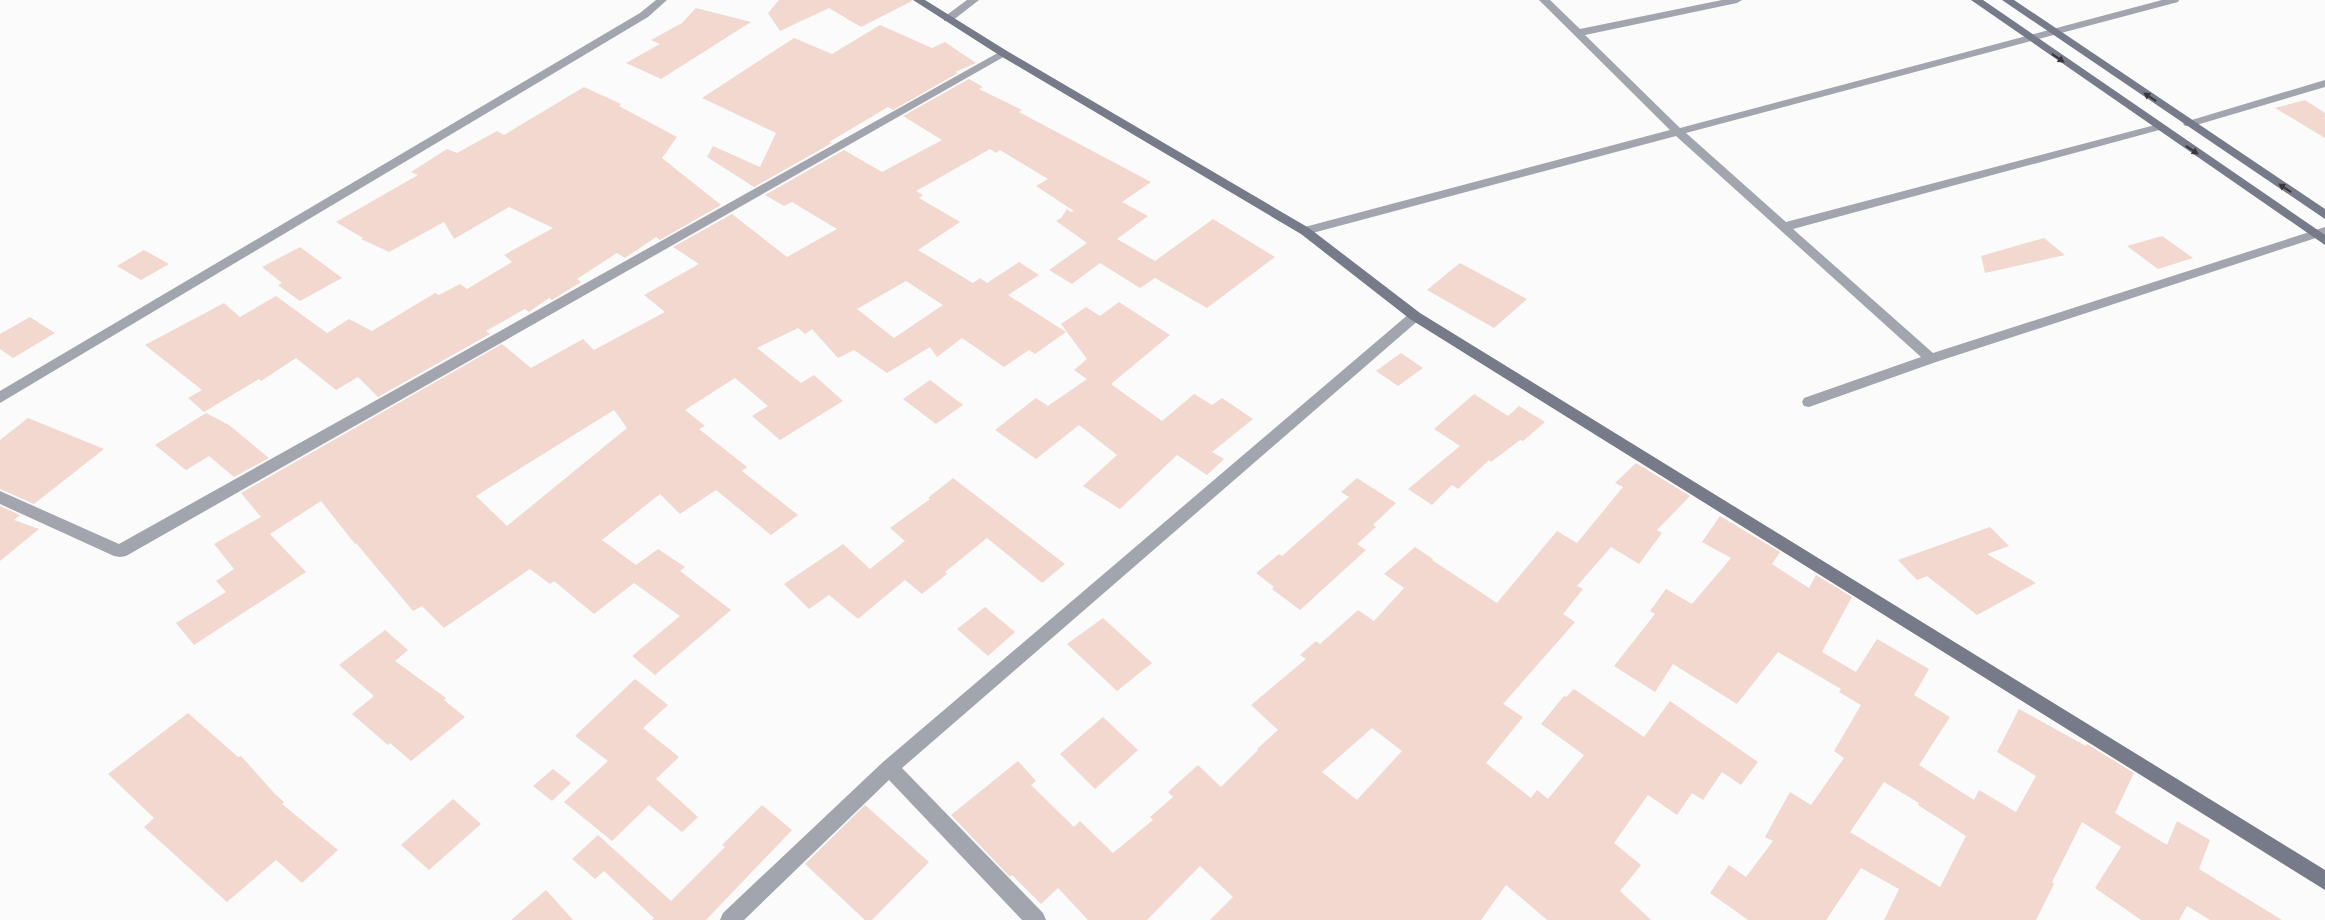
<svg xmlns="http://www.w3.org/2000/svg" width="2325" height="920" font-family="'Titillium Web',sans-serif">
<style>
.building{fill:#f2d8ce;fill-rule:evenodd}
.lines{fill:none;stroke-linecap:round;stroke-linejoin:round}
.street{fill:#a2a4ae;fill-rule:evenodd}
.secondary{fill:#777b89;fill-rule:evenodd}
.oneway{fill:#3c373a}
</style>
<rect width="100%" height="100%" fill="#fbfbfb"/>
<g class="building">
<polygon points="779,0 911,0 912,1 861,27 829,8 780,31 768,13"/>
<polygon points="696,8 751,22 661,79 626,63 660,44 651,40 682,23"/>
<polygon points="880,25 932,48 945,42 976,63 955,72 958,73 893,110 888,107 829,142 832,143 754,187 707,157 713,146 760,167 776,133 702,98 794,38 832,54"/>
<path d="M969,79l14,8 -4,2 43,21 -3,2 132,70 -29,20 26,14 -31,23 38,22 58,-42 62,38 -68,51 -52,-30 -15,10 -40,-25 -28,21 -23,-14 38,-27 -31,-22 5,-3 6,-9 4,3 3,-1 -38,-25 12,-7 -48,-29 -4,3 -6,-4 -74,42 7,4 -4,3 41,24 -42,28 55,33 7,-5 7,5 32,-21 20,13 -31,20 58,37 -31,22 -6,-4 -25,17 -42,-29 -25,19 -7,-10 -43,26 -33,-23 -16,8 -26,-29 -7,5 -7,-6 -41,20 44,35 13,-8 29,26 -63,39 -28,-24 16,-10 -33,-28 -50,32 20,16 -6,3 48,38 -5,4 56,44 -27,20 -55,-45 -36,24 -20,-20 -58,46 34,25 22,-16 27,18 -5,4 51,39 -76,65 -23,-19 48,-40 -46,-33 -40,31 -40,-33 -4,3 -20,-15 -86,59 -22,-22 -9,5 -57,-68 -1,1 -34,-43 -51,33 36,38 -112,73 -18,-22 50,-31 -10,-11 18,-12 -20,-25 47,-27 -20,-24 261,-149 29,24 52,-29 11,11 71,-38 -21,-17 55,-31 -26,-17 59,-33 55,43 50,-28 -45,-27 -8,4 -19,-11 79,-45 38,22 60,-32 -39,-24zM906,281l37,24 -49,33 -37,-29zM614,410l13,18 -120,98 -31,-30z"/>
<polygon points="584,87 621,104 619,106 677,137 662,158 721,205 660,240 656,237 625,258 617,253 577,279 581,282 552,300 549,298 529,312 525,309 486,331 490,334 378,397 358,377 336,390 296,358 261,381 259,379 204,412 188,398 202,390 145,345 224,303 240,317 276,296 327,333 349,319 372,331 435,293 439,295 460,284 467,289 512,262 504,255 553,228 509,207 454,239 444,222 389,252 361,239 363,238 336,222 418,175 411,172 447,149 457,153 497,131 504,135"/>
<polygon points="2305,100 2325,113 2325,138 2275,108"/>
<polygon points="2162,236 2193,258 2158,269 2127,246"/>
<polygon points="2044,238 2065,255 1985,273 1981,256"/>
<polygon points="300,247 342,278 300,301 278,285 282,283 262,267"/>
<polygon points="144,250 169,264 141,280 117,266"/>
<polygon points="1460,263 1527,299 1494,328 1427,290"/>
<polygon points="1119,302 1170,335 1111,384 1162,421 1194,394 1212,405 1222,398 1253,419 1212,452 1224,459 1207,475 1177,455 1120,509 1083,486 1117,455 1079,425 1036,459 995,430 1036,398 1048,406 1087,379 1074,370 1087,359 1061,324 1086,307 1100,316"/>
<polygon points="30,317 55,333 13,358 0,349 0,334"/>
<polygon points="1401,353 1423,368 1398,386 1376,371"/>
<polygon points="930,380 963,405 936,424 903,399"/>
<polygon points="1474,394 1508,416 1519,406 1545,422 1523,441 1520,440 1491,462 1489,460 1458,489 1452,485 1432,505 1408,489 1460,446 1434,429"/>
<polygon points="206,413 229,425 269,458 234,477 209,456 186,470 155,445"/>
<polygon points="28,418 104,449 34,504 0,489 0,440"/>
<path d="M1636,463l54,33 -33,34 5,3 -23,31 -28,-17 -34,39 6,3 -20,25 12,8 -72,82 20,13 -37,46 45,35 6,-8 11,9 36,-44 -43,-31 23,-28 2,1 8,-8 70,48 26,-36 88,61 -17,23 -19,-13 -19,28 -11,-7 -15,22 -29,-20 -34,48 27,22 -21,26 31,29h-104l-41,-35 -25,35h-271l23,-23 -33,-31 -53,54h-59l-30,-32 -17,16 -29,-29 -2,2 -59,-62 67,-54 18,20 -5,4 43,42 6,-6 33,32 40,-33 -3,-3 23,-20 -5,-5 30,-27 23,22 37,-37 -1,-1 21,-19 -27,-25 55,-46 -6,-4 16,-14 4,3 38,-34 16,11 30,-33 -20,-14 31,-27 18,12 -1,1 65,43 60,-72 20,12 46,-56 -8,-4zM1372,728l30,23 -45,49 -35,-28z"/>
<polygon points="953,478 1065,564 1042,583 987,538 945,572 947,574 922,594 905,580 858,619 829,595 809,609 784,584 843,544 870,569 905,541 890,528 930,499 928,498"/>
<polygon points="1357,478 1396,503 1373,525 1376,527 1357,544 1366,550 1300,610 1272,589 1274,587 1256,573 1279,554 1282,556 1349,497 1341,492"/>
<polygon points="0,506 20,515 14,520 39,529 0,561"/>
<path d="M1720,516l60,36 -8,12 37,24 7,-13 36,22 -30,55 34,20 21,-33 52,30 -15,26 36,22 -31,48 55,35 5,-10 37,22 20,-36 -39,-24 22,-43 67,37 1,-2 47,29 -19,40 52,32 10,-24 33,19 -11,29 83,51h-72l-23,-14 -8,14h-38l-46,-32 26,-41 -39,-25 -30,60 2,2 -18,36h-152l15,-31 -38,-21 -35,52h-78l-38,-27 19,-28 17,12 27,-36 -8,-4 25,-45 21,13 33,-47 -10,-7 27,-46 -22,-13 2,-3 -63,-37 -41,52 -64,-40 -18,28 -41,-26 41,-52 -5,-3 16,-22 26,15 39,-46 -29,-16zM1884,782l35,21 -1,2 48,31 -26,51 -90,-55z"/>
<polygon points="1990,527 2009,546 1987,554 2036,583 1977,615 1927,576 1917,580 1898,560"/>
<polygon points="985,607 1015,632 988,656 957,629"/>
<polygon points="1103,618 1152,663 1117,691 1067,644"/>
<polygon points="385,630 408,650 395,661 446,698 444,700 465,717 411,761 390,743 388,745 352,714 374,696 339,665"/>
<polygon points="635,679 668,705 643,728 679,757 656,779 698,817 682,832 649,805 612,841 564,802 608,761 575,736"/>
<polygon points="188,713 238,757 241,756 275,794 284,802 282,804 338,850 302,883 276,860 227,902 144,827 154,818 108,774"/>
<polygon points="1103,717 1138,750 1095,789 1060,754"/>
<polygon points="553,769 571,783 552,801 533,786"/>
<polygon points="453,799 481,824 429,870 401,845"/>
<polygon points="762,805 792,830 706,920 652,920 654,918 604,871 595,879 572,859 598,835 671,901 725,847 722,845"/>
<polygon points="865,805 929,862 872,920 865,920 805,864"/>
<polygon points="546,890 573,920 511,920"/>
</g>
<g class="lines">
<g class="street">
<polygon points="656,0 667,0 648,17 0,403 0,391 640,13"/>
<polygon points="967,0 979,0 952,21 944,21 944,17"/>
<polygon points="1539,0 1550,0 1580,29 1722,0 1742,0 1737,3 1585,35 1680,128 2162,0 2179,0 2178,2 1686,133 1786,222 2155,125 2163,125 2165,127 2163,129 1793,229 1933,353 2325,227 2325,235 1936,362 1809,407 1804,406 1802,402 1804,398 1921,357 1676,136 1305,235 1301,234 1299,231 1301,228 1670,130"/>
<polygon points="1003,50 1007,51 1007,55 126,556 120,557 114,556 0,504 0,491 119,544"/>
<polygon points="2325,80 2325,87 2193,126 2185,126 2183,124 2185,122"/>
<polygon points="1415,311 1422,316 1420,319 902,768 1043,913 1046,920 1022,920 889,780 744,920 720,920 723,913 883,762 1410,313"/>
</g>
<g class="secondary">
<polygon points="913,0 925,0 1007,51 1309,228 1420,313 2325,870 2325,890 1410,319 1301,234 999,55"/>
<polygon points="1971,0 1983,0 2325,235 2325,245"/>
<polygon points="2002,0 2014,0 2325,209 2325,219"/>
</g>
</g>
<defs><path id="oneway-solid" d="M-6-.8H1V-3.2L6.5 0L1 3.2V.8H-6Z" transform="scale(1.25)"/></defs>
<g class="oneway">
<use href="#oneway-solid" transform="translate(2058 58) rotate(34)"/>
<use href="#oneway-solid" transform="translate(2150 97) rotate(-146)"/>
<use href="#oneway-solid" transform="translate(2192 150) rotate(34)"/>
<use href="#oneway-solid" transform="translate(2285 188) rotate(-146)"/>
</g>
</svg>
